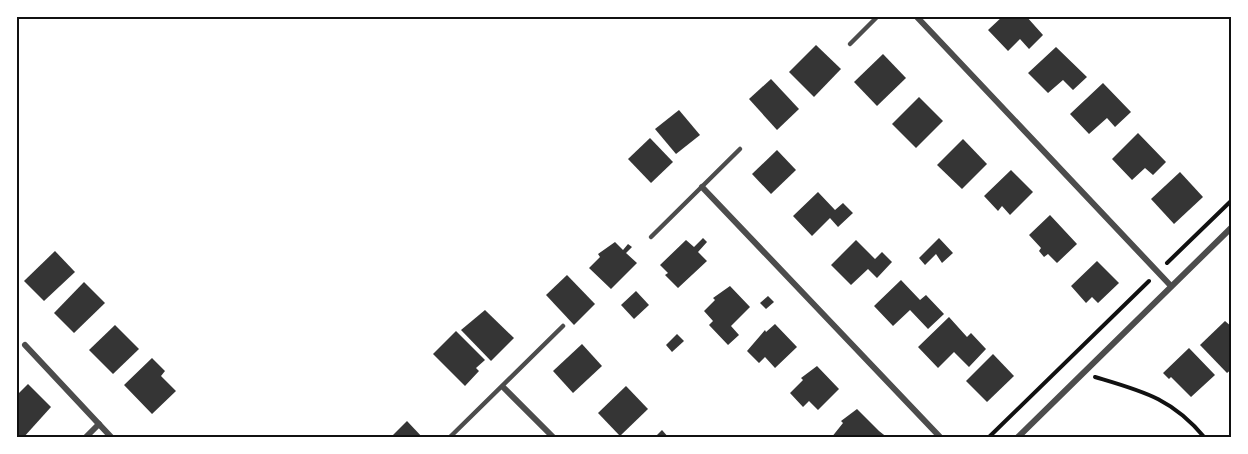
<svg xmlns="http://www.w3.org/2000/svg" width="1248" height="454" font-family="'Titillium Web',sans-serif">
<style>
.building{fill:#353535}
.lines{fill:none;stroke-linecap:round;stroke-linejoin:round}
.path{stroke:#111;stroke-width:4}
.service{stroke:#4c4c4c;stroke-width:4.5}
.minor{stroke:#4c4c4c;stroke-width:6}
.neatline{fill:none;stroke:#111;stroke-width:2}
</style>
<rect width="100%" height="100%" fill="#fff"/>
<g class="building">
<polygon points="1003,16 1026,16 1043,35 1029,49 1020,39 1008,51 988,30"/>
<polygon points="816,45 841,69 814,97 789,72"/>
<polygon points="1056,47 1087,77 1073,90 1063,80 1048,93 1028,73"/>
<polygon points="883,54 906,78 877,106 854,82"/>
<polygon points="771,79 799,109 777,130 749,99"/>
<polygon points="1103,83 1131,112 1115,127 1107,118 1089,134 1070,114"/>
<polygon points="919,97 943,121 916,148 892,124"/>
<polygon points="679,110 700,135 676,154 655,129"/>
<polygon points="1138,133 1166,162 1153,175 1145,168 1132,180 1112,159"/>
<polygon points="650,138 673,162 651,183 628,159"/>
<polygon points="963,139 987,164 962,189 937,165"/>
<polygon points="777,150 796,170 771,194 752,174"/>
<polygon points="1011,170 1033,192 1010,215 1002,206 998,211 984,196"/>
<polygon points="1180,172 1203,197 1174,224 1151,199"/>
<polygon points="818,192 835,210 843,203 853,213 838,227 830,218 812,236 793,216"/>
<polygon points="1050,215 1077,244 1057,263 1048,254 1044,257 1039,251 1041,248 1029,235"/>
<polygon points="703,238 707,242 698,252 707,261 678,288 665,275 668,273 660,265 686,240 694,247"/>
<polygon points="939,238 953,253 942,263 936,254 925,265 919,258"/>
<polygon points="856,240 875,259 882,252 892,262 877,278 868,269 851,285 831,265"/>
<polygon points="615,242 623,250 628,244 632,247 626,253 637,263 611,289 589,268 600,257 598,254"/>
<polygon points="55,251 75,272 44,301 24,281"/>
<polygon points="1097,261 1119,283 1098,303 1092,297 1086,303 1071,286"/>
<polygon points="567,275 595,304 574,325 546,295"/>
<polygon points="901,280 920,300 926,295 944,314 928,329 910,310 893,326 874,306"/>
<polygon points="84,282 105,303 74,333 54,313"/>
<polygon points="730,286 750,307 731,326 739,335 728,345 709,325 713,321 704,311 715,300 713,298"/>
<polygon points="636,291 649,305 634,319 621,305"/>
<polygon points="768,296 774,302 766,309 760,303"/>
<polygon points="485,310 514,338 491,361 461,330"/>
<polygon points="949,317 967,337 971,333 986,349 969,367 954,352 938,368 918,347"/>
<polygon points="1225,321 1232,327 1232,369 1227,373 1200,345"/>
<polygon points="775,324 797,347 775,368 765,357 759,363 747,351 765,330 766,332"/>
<polygon points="115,325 139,349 113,374 89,350"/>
<polygon points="456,331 485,360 476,368 479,371 465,386 433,354"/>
<polygon points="677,334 684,341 672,352 666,345"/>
<polygon points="582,344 602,366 573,393 553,371"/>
<polygon points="1189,348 1215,375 1191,397 1171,377 1169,379 1163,373"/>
<polygon points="993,354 1014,376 987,402 966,381"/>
<polygon points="152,358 165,371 161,376 176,391 152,414 124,385"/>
<polygon points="817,366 839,389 818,410 809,401 803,407 790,393 803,380 801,378"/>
<polygon points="28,384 51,407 23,438 16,438 16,396"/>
<polygon points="626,386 648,409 620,436 598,413"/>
<polygon points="857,409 879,431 888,438 831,438 843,423 841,421"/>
<polygon points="407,421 423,438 390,438"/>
<polygon points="662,430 669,438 654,438"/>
</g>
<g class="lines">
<g class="path">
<polyline points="1167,263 1232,200"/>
<path d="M1095,377c47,14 77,21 110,61"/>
<polyline points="988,438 1149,281"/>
</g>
<g class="service">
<polyline points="850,44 878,16"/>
<polyline points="651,237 740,149"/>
<polyline points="449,438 563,326"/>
</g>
<g class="minor">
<polyline points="916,16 1171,286"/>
<polyline points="702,187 941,438"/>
<polyline points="25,345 112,438"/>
<polyline points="503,387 554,438"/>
<polyline points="85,438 99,424"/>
<polyline points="1017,438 1232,227"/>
</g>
</g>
<rect width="1248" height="454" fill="none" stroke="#ffffff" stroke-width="36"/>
<rect x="18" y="18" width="1212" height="418" class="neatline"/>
</svg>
